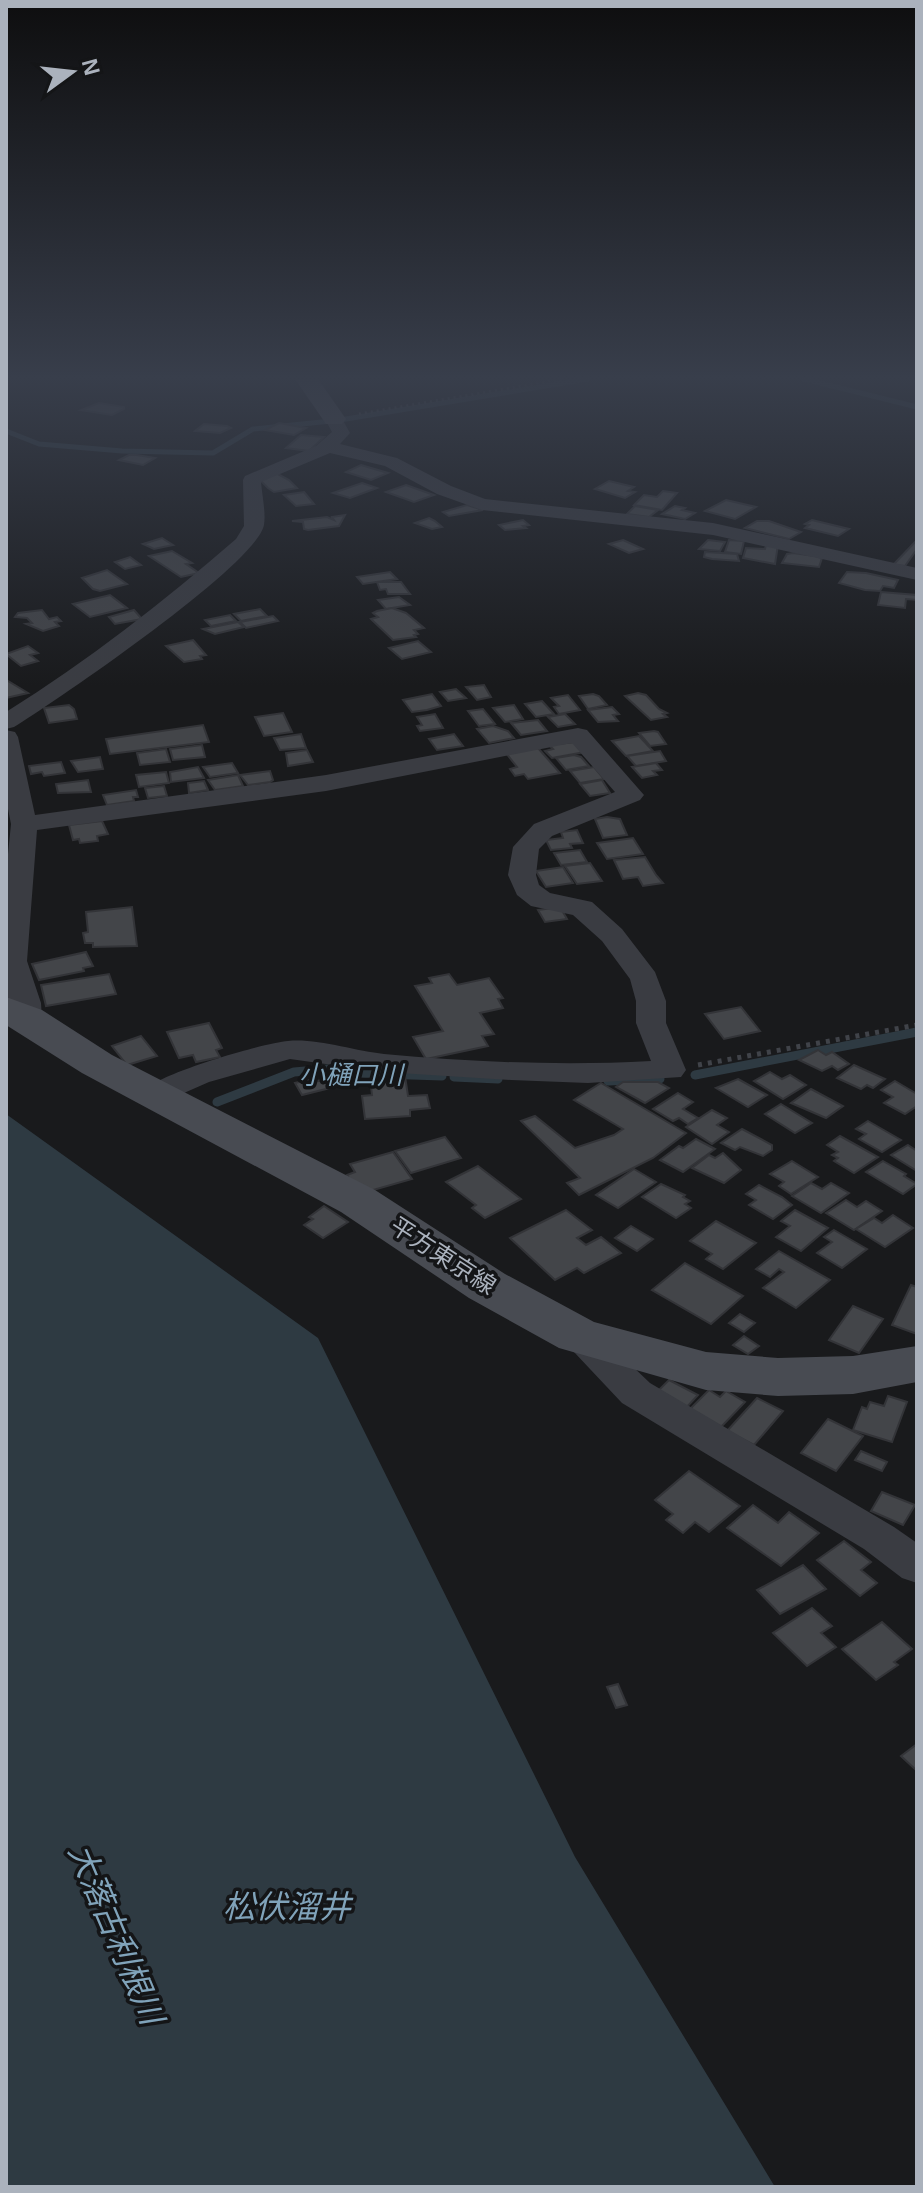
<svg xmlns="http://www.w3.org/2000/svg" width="923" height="2193" font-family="Helvetica,'Noto Sans JP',sans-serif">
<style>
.water{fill:#2e3a42}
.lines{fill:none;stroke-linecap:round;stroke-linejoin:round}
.stream-far1{stroke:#2e3a42;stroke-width:5}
.stream{stroke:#2e3a42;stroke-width:9}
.building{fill:#434549;stroke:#333438;stroke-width:2}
.path-far1{stroke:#404349;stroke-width:3;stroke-dasharray:2 4;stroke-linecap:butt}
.path{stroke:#404349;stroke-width:5;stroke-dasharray:4 6;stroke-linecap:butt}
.street{fill:#3a3c42;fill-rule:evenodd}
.secondary{fill:#484b52;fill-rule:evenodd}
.labels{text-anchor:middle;stroke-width:7;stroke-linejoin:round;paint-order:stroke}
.street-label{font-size:24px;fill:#abb2bd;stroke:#141517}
.water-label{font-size:26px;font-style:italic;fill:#80a3ba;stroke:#141517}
.near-water-label{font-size:32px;font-style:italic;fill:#80a3ba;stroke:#141517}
</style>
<rect width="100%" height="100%" fill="#191a1c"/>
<polygon class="water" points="6,1114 318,1338 575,1857 775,2187 6,2187"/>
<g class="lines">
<g class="stream-far1">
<polyline points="804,379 917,407"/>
<polyline points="340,420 588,379"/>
<polyline points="6,431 39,444 122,451 213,453 253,429 331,421"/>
</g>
<g class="stream">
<polyline points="695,1075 917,1032"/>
<polyline points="454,1077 498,1079"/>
<polyline points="608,1081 660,1079"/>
<polyline points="217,1102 294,1072 328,1069 351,1073 442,1076"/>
</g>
</g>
<g class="building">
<polygon points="99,403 124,407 124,409 112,415 81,410"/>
<polygon points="279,423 306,428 294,435 265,430"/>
<polygon points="204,424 227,426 231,428 220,433 195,431"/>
<polygon points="301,435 324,437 309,451 286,448"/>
<polygon points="129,455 137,455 155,458 143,465 119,460"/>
<polygon points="361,465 388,473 371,480 346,472"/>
<polygon points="274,472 289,480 297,488 274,492 268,488 261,481"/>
<polygon points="609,481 634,487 628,491 635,492 625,498 595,489"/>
<polygon points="362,483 377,488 350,498 333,493"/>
<polygon points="406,485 434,495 414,502 386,492"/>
<polygon points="663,491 677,493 662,510 634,505 644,495 657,497"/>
<polygon points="304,492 314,504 296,506 284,495"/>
<polygon points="726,500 756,507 735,519 705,511"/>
<polygon points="467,505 483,510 449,516 443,512"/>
<polygon points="635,506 658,510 649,517 627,514"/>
<polygon points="675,506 685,508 682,510 695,513 685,519 662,514"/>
<polygon points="345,515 339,526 308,530 304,529 303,522 292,521 327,517 334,520 332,517"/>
<polygon points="429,518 435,521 442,527 432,529 415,523"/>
<polygon points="523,520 529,525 523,526 526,528 505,530 499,525"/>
<polygon points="812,520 849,529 838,536 805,528 809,525 805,524"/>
<polygon points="757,521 769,521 801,532 789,539 745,528"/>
<polygon points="162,538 173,545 154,549 143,544"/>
<polygon points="623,540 643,549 629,553 609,544"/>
<polygon points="708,540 725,542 720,551 699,549"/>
<polygon points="729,540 744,541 741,554 725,552"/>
<polygon points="916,541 917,549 905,566 893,565"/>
<polygon points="766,545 778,545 775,564 743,558 746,548 765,549"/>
<polygon points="172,551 192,563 186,564 199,573 181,577 149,556"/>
<polygon points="705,552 737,554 739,561 712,559 704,557"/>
<polygon points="793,553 815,556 822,558 819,567 782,563 787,554"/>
<polygon points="130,557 141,565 125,569 115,562"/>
<polygon points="107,570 127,584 100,591 93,589 82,578"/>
<polygon points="390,572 397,579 363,584 357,577"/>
<polygon points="847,572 866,573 898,580 894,588 883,586 880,591 865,590 839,583"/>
<polygon points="377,582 401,582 410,594 388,594 386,589 380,590"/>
<polygon points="881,592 917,595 917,600 906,599 905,608 878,605"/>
<polygon points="110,595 127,608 90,617 73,604"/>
<polygon points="399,597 410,605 386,609 378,600"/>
<polygon points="392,608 406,613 424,628 414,630 418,634 414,635 416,637 393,640 371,619 378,617 373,613 377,611"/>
<polygon points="260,609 267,616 241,621 234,614"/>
<polygon points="42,610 49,619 57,617 61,621 55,622 59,626 43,631 26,624 32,623 27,618 15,617 18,613"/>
<polygon points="134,610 142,619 115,624 109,617"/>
<polygon points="230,615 236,621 211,626 205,620"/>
<polygon points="273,616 278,621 246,628 240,622"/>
<polygon points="238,622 244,627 215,634 203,629"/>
<polygon points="193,640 206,655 200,656 202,659 184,662 166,646"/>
<polygon points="418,641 431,652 402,659 389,648"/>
<polygon points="28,646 38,653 30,655 38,661 21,666 6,654"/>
<polygon points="6,681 8,681 28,693 6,698"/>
<polygon points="484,685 491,697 477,700 466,687"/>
<polygon points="456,689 466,698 448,701 440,692"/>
<polygon points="638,693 646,695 659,709 667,713 663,714 667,717 651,720 625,696"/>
<polygon points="432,694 441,706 427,710 412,712 403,700"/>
<polygon points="593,694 599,696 607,705 588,709 579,696"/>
<polygon points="568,695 580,710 559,714 554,707 559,706 551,698"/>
<polygon points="542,701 554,714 536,717 525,704"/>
<polygon points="69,705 74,709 77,719 49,723 44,708"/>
<polygon points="514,705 523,719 505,722 493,708"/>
<polygon points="612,707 619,714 613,715 618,721 598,722 588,710"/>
<polygon points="483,709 495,724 479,726 468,711"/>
<polygon points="283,713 292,732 264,736 255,717"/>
<polygon points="435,714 443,728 420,731 417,726 422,725 417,717"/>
<polygon points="565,714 575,724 558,727 548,717"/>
<polygon points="538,720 547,731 521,735 511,723"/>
<polygon points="203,725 209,742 110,754 106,739"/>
<polygon points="493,726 508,731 514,738 489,743 477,729"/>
<polygon points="654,731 658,732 666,744 650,746 639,733"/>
<polygon points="301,734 306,748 280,750 274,738"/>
<polygon points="454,734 463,746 437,750 429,739"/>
<polygon points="639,736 653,751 626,756 612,741"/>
<polygon points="575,742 585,752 552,758 545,751 553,749 549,745"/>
<polygon points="202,745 205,757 173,760 170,749"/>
<polygon points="538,748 560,773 528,779 524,774 515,776 510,769 517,767 506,753"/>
<polygon points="166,749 170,762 140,765 137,753"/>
<polygon points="307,750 313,762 288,766 286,753"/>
<polygon points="660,751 666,761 636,766 627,756"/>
<polygon points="574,755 581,757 589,766 566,770 556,758"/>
<polygon points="100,757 103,769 78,772 71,761"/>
<polygon points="61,762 65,773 44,776 42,772 31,774 29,766"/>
<polygon points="232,763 238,773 210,777 203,767"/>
<polygon points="656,763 662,770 653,771 657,775 642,778 632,767"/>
<polygon points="198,767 204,778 171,782 170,772"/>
<polygon points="594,767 604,779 580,783 570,771"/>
<polygon points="270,771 273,780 270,782 248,785 240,775"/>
<polygon points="166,772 169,783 139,787 136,775"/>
<polygon points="238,775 243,786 215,790 208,780"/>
<polygon points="88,780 91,792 58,793 56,784"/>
<polygon points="602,780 610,793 590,796 580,784"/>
<polygon points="204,781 208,790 189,793 188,783"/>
<polygon points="164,786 167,796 148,798 145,788"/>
<polygon points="136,790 138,797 133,797 134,801 107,805 103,795"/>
<polygon points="607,817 620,819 627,835 603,838 595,819"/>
<polygon points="102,821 108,834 97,836 98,841 80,843 79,839 73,840 69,825"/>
<polygon points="577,830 583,843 570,844 572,848 551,850 546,840 563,838 561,832"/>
<polygon points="633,838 643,854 607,859 597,843"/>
<polygon points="580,850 587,862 561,865 554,853"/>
<polygon points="645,857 656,875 663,883 643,886 638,877 623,879 614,860"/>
<polygon points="590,863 602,881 577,884 565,866"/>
<polygon points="563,867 573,883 546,887 536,871"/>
<polygon points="132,907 137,946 93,947 93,943 85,943 83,933 88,932 86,912"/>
<polygon points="560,907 567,919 545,922 538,910"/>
<polygon points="86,952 93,966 83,968 84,971 39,980 32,964"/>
<polygon points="109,974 116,994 46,1006 41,985"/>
<polygon points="449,974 457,985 489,978 503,998 498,999 503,1008 480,1013 494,1034 482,1036 488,1046 426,1059 413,1037 443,1031 415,986 432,983 429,978"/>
<polygon points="741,1007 760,1031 724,1039 705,1014"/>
<polygon points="209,1023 222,1048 216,1050 220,1057 196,1062 193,1055 179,1058 167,1032"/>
<polygon points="141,1036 157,1056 127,1065 112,1046"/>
<polygon points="818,1050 826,1055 832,1052 849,1064 838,1070 832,1066 822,1071 799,1060"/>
<polygon points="854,1065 885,1079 873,1088 867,1085 861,1089 837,1078"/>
<polygon points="770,1072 782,1079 790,1075 806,1085 783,1099 754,1081"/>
<polygon points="405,1076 408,1096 427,1095 430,1108 410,1110 410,1116 365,1119 362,1096 372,1095 370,1078"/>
<polygon points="315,1078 318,1081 328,1078 334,1087 302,1095 295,1083"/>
<polygon points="738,1079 767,1095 748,1107 716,1088"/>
<polygon points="895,1081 917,1094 917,1106 905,1114 884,1103 893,1097 881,1090"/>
<polygon points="623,1082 658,1082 669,1088 645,1103 616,1087"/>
<polygon points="601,1083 686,1133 653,1158 579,1195 567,1183 580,1178 521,1121 535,1116 575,1148 614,1135 623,1129 574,1100"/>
<polygon points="811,1089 843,1106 826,1118 791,1103"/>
<polygon points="678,1093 693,1102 683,1109 698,1118 688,1124 679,1118 673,1121 653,1109"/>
<polygon points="781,1104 812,1123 795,1133 765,1114"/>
<polygon points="712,1110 727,1118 717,1125 729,1132 712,1144 686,1127"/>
<polygon points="868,1121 901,1140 882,1152 859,1139 866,1134 856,1129"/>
<polygon points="742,1129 772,1145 772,1150 763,1156 740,1147 735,1150 721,1143"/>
<polygon points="840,1136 878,1157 854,1173 834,1161 838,1158 832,1155 838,1152 827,1145"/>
<polygon points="445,1137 461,1158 411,1173 395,1151"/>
<polygon points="696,1139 715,1149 683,1172 660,1160 679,1146 683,1148"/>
<polygon points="908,1145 917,1151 917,1171 891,1155"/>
<polygon points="393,1152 412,1179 359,1194 347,1175 355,1172 350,1164"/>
<polygon points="723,1153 741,1170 724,1183 692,1168 709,1155 715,1158"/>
<polygon points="792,1161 818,1177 791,1194 779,1186 784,1182 770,1174"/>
<polygon points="883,1161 906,1174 904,1176 917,1184 903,1194 866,1172"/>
<polygon points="478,1166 521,1199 485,1218 472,1208 476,1205 446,1182"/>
<polygon points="634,1169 656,1182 618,1208 596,1195"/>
<polygon points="811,1183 822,1189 831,1183 849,1193 821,1213 792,1196"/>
<polygon points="661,1184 685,1195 683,1197 690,1201 685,1204 691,1208 676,1218 642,1197"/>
<polygon points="759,1185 782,1197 792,1205 773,1219 749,1205 756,1200 746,1194"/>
<polygon points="846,1200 857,1207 866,1201 882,1211 854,1230 826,1213"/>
<polygon points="324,1206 348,1222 323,1238 304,1225 313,1219 309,1217"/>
<polygon points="566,1210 592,1230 577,1238 586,1245 601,1237 621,1253 584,1273 577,1268 555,1280 510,1238"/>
<polygon points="795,1210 828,1228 801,1251 776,1237 790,1226 781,1221"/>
<polygon points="893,1215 913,1228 885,1247 856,1229 874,1218 882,1223"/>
<polygon points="716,1221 756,1243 723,1269 706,1259 712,1254 690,1241"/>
<polygon points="631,1226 653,1239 637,1251 615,1238"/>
<polygon points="834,1230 867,1249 842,1268 817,1253 832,1242 824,1237"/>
<polygon points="779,1251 830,1280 796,1308 763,1288 784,1272 779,1269 770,1277 756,1269"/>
<polygon points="685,1263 743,1296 711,1324 652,1290"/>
<polygon points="911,1285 917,1287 917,1334 892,1325"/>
<polygon points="853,1306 883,1319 859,1353 829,1340"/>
<polygon points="740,1314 755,1323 744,1332 729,1323"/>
<polygon points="744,1336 759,1346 748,1354 733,1345"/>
<polygon points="669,1380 698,1395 684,1410 655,1394"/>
<polygon points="709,1390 720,1397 726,1391 745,1402 721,1427 690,1409"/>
<polygon points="888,1396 907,1402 892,1442 853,1430 862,1407 867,1409 870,1402 884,1406"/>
<polygon points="757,1398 783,1411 754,1445 727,1431"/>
<polygon points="828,1419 863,1436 836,1471 801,1453"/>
<polygon points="861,1451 887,1462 882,1471 855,1460"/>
<polygon points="689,1471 740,1506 709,1532 695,1522 683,1533 666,1520 673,1514 655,1500"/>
<polygon points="882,1492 915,1505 903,1525 871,1511"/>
<polygon points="753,1505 778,1523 789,1512 819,1533 781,1566 727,1528"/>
<polygon points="844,1541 871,1562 861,1570 877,1583 860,1596 817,1560"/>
<polygon points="803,1565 826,1589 780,1614 757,1590"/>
<polygon points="812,1608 832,1626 821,1633 836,1647 807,1666 773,1633"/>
<polygon points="882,1622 912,1649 894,1662 898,1665 876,1680 842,1649"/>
<polygon points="618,1684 627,1705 616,1708 607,1687"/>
<polygon points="917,1744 917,1771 901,1756"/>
</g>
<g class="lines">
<polyline class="path-far1" points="359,414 563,379"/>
<polyline class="path" points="698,1065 917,1025"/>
<g class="street">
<path d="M334,414l6,1 10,18 -10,11 57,14 54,28 34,13 228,24 204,45v12l-204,-45 -231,-25 -45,-16 -52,-28 -55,-13 -69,29c1,13 5,30 3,43 -8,40 -208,176 -250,202l-8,2v-17c82,-51 157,-110 230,-173l8,-13 -1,-46 2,-4 71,-30 16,-14 -7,-13z"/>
<path d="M578,728l9,2 57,65 -4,5 -88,36 -13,13 -3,26 3,10 11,8 42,9 30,27 33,43 11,29v22l20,47 -5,7 -93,6 -77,-3 -128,-8 -93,-13 -81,23 -41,18 -11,3 -11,-3 -5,-7c12,-18 122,-50 147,-52 28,-3 67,10 96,13 89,8 178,12 267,7l-15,-38v-22l-6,-22 -28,-38 -29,-26 -42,-9 -14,-11 -9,-20 5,-28 21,-23 81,-32 -43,-49 -246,48 -289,39 -10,131 14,42 1,16 -4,6 -11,3 -11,-3 -4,-6 -6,-32v-113l5,-50 -5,-25v-69l9,2 3,5 17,78 291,-40z"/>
<polygon points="577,1322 590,1326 650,1383 894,1527 917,1543 917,1583 902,1578 864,1549 622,1403 558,1335 564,1326"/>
</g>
<g class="secondary">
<polygon points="295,379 318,379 346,419 342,424 326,424"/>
<polygon points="6,997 42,1010 112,1055 375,1190 505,1274 594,1322 706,1352 778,1358 853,1356 917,1346 917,1382 853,1394 778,1396 706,1390 559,1348 469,1298 341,1212 82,1073 6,1025"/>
</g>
</g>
<linearGradient id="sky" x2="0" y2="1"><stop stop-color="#0e0e0f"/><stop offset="0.55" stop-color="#383e4b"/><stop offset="1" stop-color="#383e4b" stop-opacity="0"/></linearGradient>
<rect width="923" height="686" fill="url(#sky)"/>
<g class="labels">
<g class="street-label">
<text transform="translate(443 1256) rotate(33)" y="8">平方東京線</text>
</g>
<g class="water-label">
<text x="351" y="1084">小樋口川</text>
</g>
<g class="near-water-label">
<text x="287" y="1918">松伏溜井</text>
<text transform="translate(116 1934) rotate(67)" y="11">大落古利根川</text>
</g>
</g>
<rect width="923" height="2193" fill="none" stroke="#abb2bd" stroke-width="16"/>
<g transform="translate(72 72) rotate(75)" stroke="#141517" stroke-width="6" paint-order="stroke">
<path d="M0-6L14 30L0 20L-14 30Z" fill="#abb2bd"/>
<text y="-12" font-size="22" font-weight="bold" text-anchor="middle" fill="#abb2bd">N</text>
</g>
</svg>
